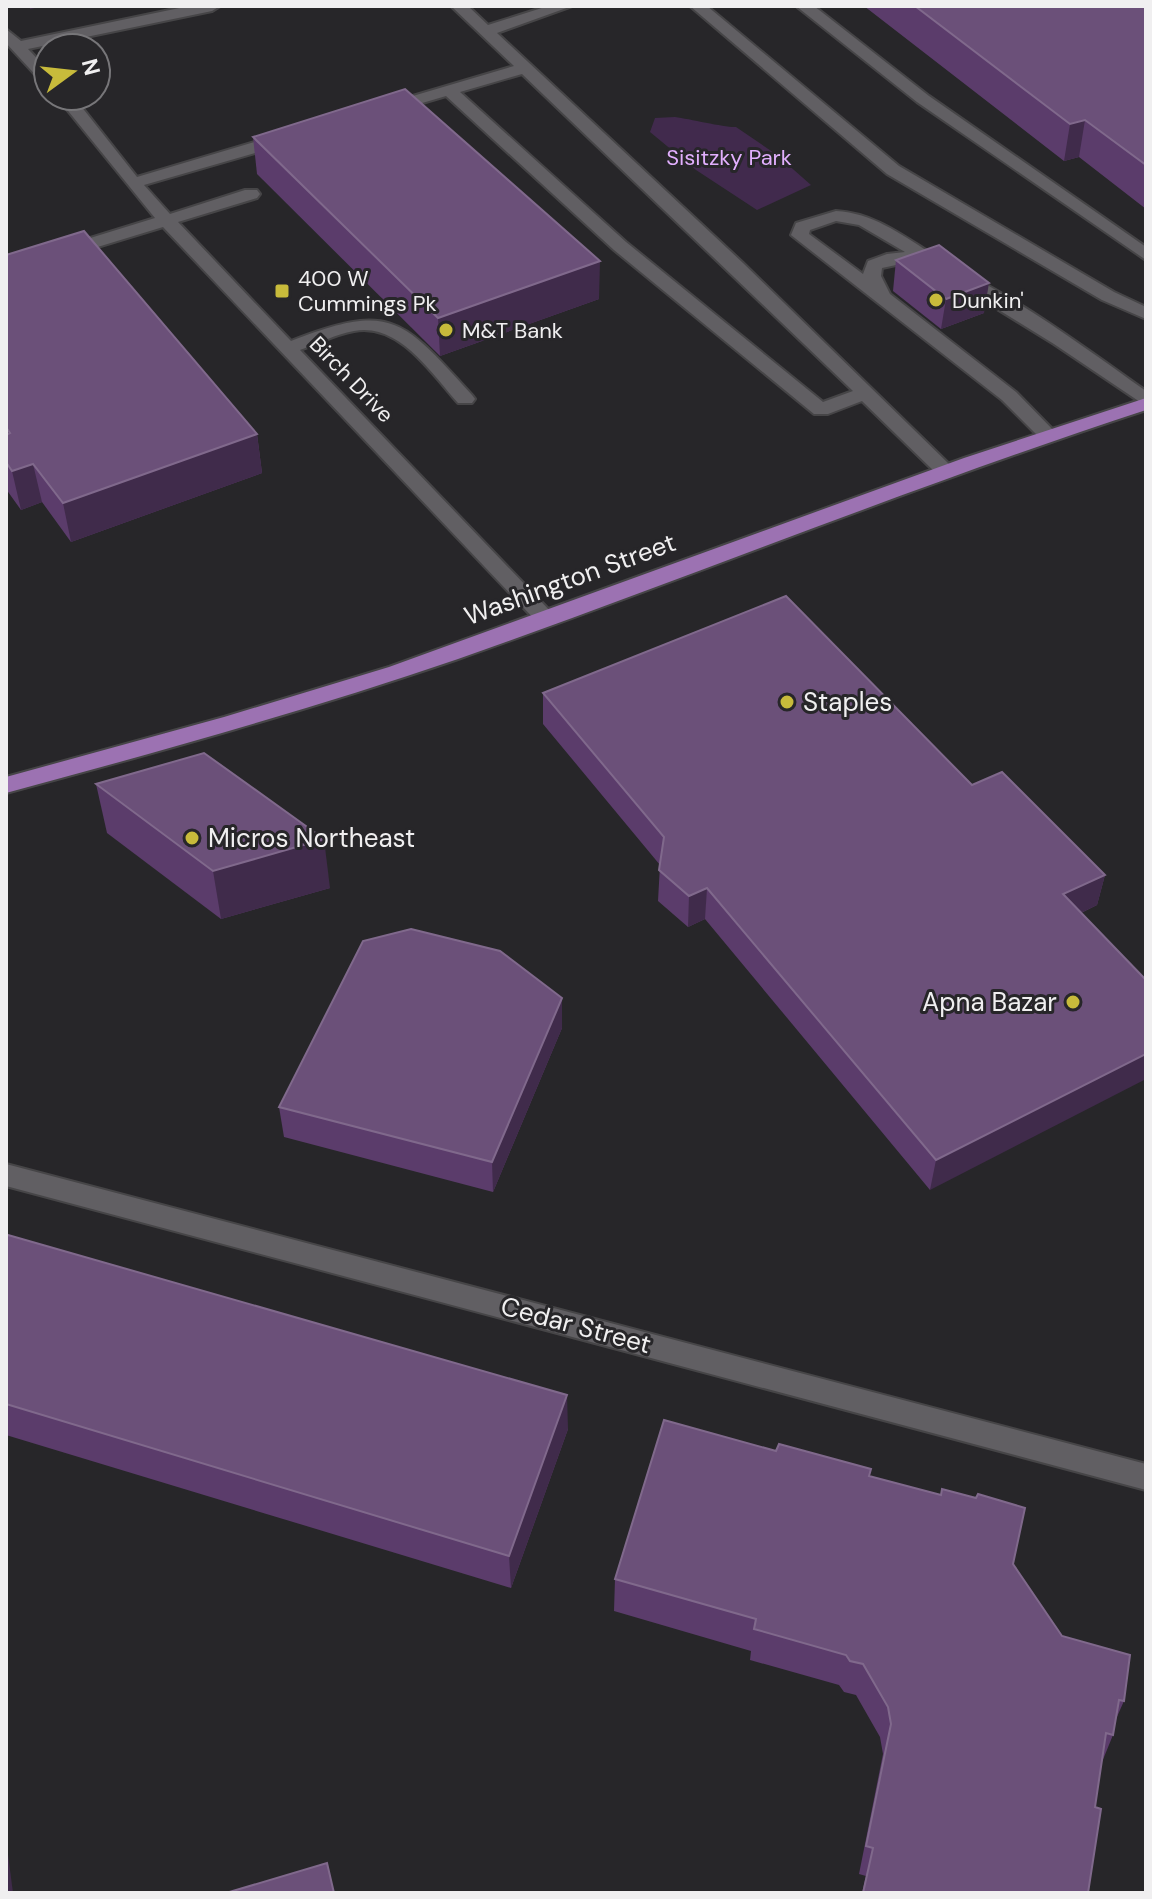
<svg xmlns="http://www.w3.org/2000/svg" width="1152" height="1899" font-family="'DM Sans',sans-serif">
<style>
.green{fill:#412a4d}
.lines{fill:none;stroke-linecap:round;stroke-linejoin:round}
.minor-casing{stroke:#464547;stroke-width:4}
.major-casing{stroke:#464547;stroke-width:4}
.minor{fill:#615f63;fill-rule:evenodd}
.major{fill:#9c72b2;fill-rule:evenodd}
.wall{fill:#5b3c6b}
.shaded-wall{fill:#402b4b}
.building{fill:#6b5079;stroke:#80698c;stroke-width:2}
.poi-dot{fill:#c8bb3b;stroke:#272629;stroke-width:3}
.labels{text-anchor:middle;stroke-width:6;stroke-linejoin:round;paint-order:stroke}
.far-park-label{font-size:22px;fill:#e2affe;stroke:#272629}
.far-poi-label{font-size:22px;fill:#f0eff0;stroke:#272629;text-anchor:start}
.far-street-label{font-size:22px;fill:#f0eff0;stroke:#272629}
.street-label{font-size:26px;fill:#f0eff0;stroke:#272629}
.poi-label{font-size:26px;fill:#f0eff0;stroke:#272629;text-anchor:start}
</style>
<rect width="100%" height="100%" fill="#272629"/>
<path class="green" d="M675,117c15,2 52,11 61,10l41,28 34,30 -54,25 -61,-40 -46,-38 5,-14z"/>
<g class="lines">
<defs>
<g id="minor">
<polygon points="189,6 220,6 212,11 28,49 48,70 48,84 42,82 6,43 6,29 21,41"/>
<path d="M451,6h17l20,19 60,-19h24l-75,27 246,230 208,203 3,4 -3,4h-14l-75,-73 -34,13h-14l-200,-164 -168,-154 -61,18 -6,-2 -2,-3 2,-3 135,-40zM522,74l331,317 -30,11 -197,-160 -166,-150z"/>
<polygon points="690,6 707,6 899,166 1114,292 1146,307 1146,319 1102,300 887,174"/>
<polygon points="796,6 814,6 929,96 1146,247 1146,260 917,102"/>
<path d="M56,96h17l64,81 141,-42h12l2,4 -2,4 -146,42 26,29 75,-24h12l3,4 -3,4 -79,24 113,119c102,-40 112,-21 181,54l3,4 -3,4h-14c-26,-29 -59,-81 -104,-72 -19,3 -36,13 -54,19l252,263 3,5 -3,5h-14l-375,-396 -157,48v-11l149,-46z"/>
<path d="M836,211c36,2 63,22 93,41l1,6c73,28 152,88 216,133v15l-92,-62 -112,-69 -32,-13 -28,6 -1,8 9,18 126,98 42,43 -10,6 -7,-2 -39,-39 -211,-165 5,-12zM836,221l23,4 46,27 -18,2 -19,7 -5,13 -54,-40 1,-4z"/>
<polygon points="6,1164 1146,1464 1146,1490 6,1186"/>
</g>
<path id="major" d="M1146,398v12c-232,76 -458,168 -688,249 -149,51 -300,93 -452,134v-16l218,-60 165,-50 575,-209z"/>
</defs>
<use href="#minor" class="minor-casing"/>
<use href="#major" class="major-casing"/>
<use href="#minor" class="minor"/>
<use href="#major" class="major"/>
</g>
<g class="wall">
<polygon points="864,6 1146,6 1146,209 1079,157 1064,161"/>
<polygon points="253,137 599,299 440,356 257,174"/>
<polygon points="6,255 257,434 262,473 71,542 42,502 21,510 6,489"/>
<polygon points="896,260 984,313 941,329 893,291"/>
<polygon points="543,693 972,785 1105,875 1097,905 1081,913 930,1190 705,919 688,927 658,901 660,865 543,724"/>
<polygon points="96,784 330,888 221,919 107,833"/>
<polygon points="562,998 562,1028 493,1192 284,1137 279,1107"/>
<polygon points="6,1238 568,1429 511,1588 6,1435"/>
<polygon points="870,1476 1013,1564 1062,1636 1124,1701 1116,1719 1113,1735 1102,1762 1095,1807 1088,1893 862,1893 866,1876 859,1874 883,1754 880,1737 856,1695 844,1692 839,1685 750,1660 751,1651 614,1611 615,1579"/>
</g>
<g class="shaded-wall">
<polygon points="30,6 44,6 30,9"/>
<polygon points="1085,120 1079,157 1064,161 1070,124"/>
<polygon points="600,261 599,299 440,356 438,318"/>
<polygon points="989,283 984,313 941,329 946,299"/>
<polygon points="257,434 262,473 71,542 63,503"/>
<polygon points="33,464 42,502 21,510 12,471"/>
<polygon points="324,839 330,888 221,919 213,871"/>
<polygon points="1105,875 1097,905 1056,925 1063,894"/>
<polygon points="707,888 705,919 688,927 689,896"/>
<polygon points="562,998 562,1028 493,1192 492,1162"/>
<polygon points="1146,1054 1146,1079 930,1190 936,1160"/>
<polygon points="567,1395 568,1429 511,1588 509,1556"/>
<polygon points="6,1839 13,1893 6,1893"/>
</g>
<g class="building">
<polygon points="915,6 1146,6 1146,165 1085,120 1070,124"/>
<polygon points="405,89 600,261 438,318 253,137"/>
<polygon points="84,231 257,434 63,503 33,464 12,471 6,462 6,435 10,433 6,427 6,255"/>
<polygon points="939,245 989,283 946,299 896,260"/>
<polygon points="786,596 972,785 1002,772 1105,875 1063,894 1146,980 1146,1054 936,1160 707,888 689,896 659,870 664,837 543,693"/>
<polygon points="204,753 324,839 213,871 96,784"/>
<polygon points="411,929 500,951 562,998 492,1162 279,1107 363,941"/>
<polygon points="8,1235 567,1395 509,1556 6,1404 6,1238"/>
<polygon points="664,1420 776,1451 779,1444 871,1469 869,1476 941,1495 942,1489 976,1498 978,1494 1025,1508 1013,1564 1062,1636 1130,1655 1124,1701 1119,1700 1113,1735 1106,1733 1095,1807 1101,1809 1088,1893 863,1893 873,1848 866,1846 891,1724 888,1707 863,1664 850,1661 846,1655 754,1629 756,1619 615,1579"/>
<polygon points="327,1863 334,1893 226,1893"/>
</g>
<g class="poi-dot">
<rect x="274" y="283" width="16" height="16" rx="4"/>
<circle cx="936" cy="300" r="8"/>
<circle cx="446" cy="330" r="8"/>
<circle cx="787" cy="702" r="8"/>
<circle cx="192" cy="838" r="8"/>
<circle cx="1073" cy="1002" r="8"/>
</g>
<g class="labels">
<g class="far-park-label">
<text x="729" y="165">Sisitzky Park</text>
</g>
<g class="far-poi-label">
<text x="298" y="286">400 W<tspan x="298" dy="25">Cummings Pk</tspan></text>
<text x="952" y="308">Dunkin'</text>
<text x="462" y="338">M&amp;T Bank</text>
</g>
<g class="far-street-label">
<text transform="translate(352 379) rotate(46)" y="8">Birch Drive</text>
</g>
<g class="street-label">
<text transform="translate(570 579) rotate(-20)" y="9">Washington Street</text>
<text transform="translate(576 1325) rotate(15)" y="9">Cedar Street</text>
</g>
<g class="poi-label">
<text x="803" y="711">Staples</text>
<text x="208" y="847">Micros Northeast</text>
<text x="1057" y="1011" text-anchor="end">Apna Bazar</text>
</g>
</g>
<rect width="1152" height="1899" fill="none" stroke="#f0eff0" stroke-width="16"/>
<g transform="translate(72 72) rotate(75)"><circle r="38" fill="#272629" stroke="#777679" stroke-width="2"/>
<path d="M0-6L14 30L0 20L-14 30Z" fill="#c8bb3b"/>
<text y="-12" font-size="22" font-weight="bold" text-anchor="middle" fill="#f0eff0">N</text>
</g>
</svg>
